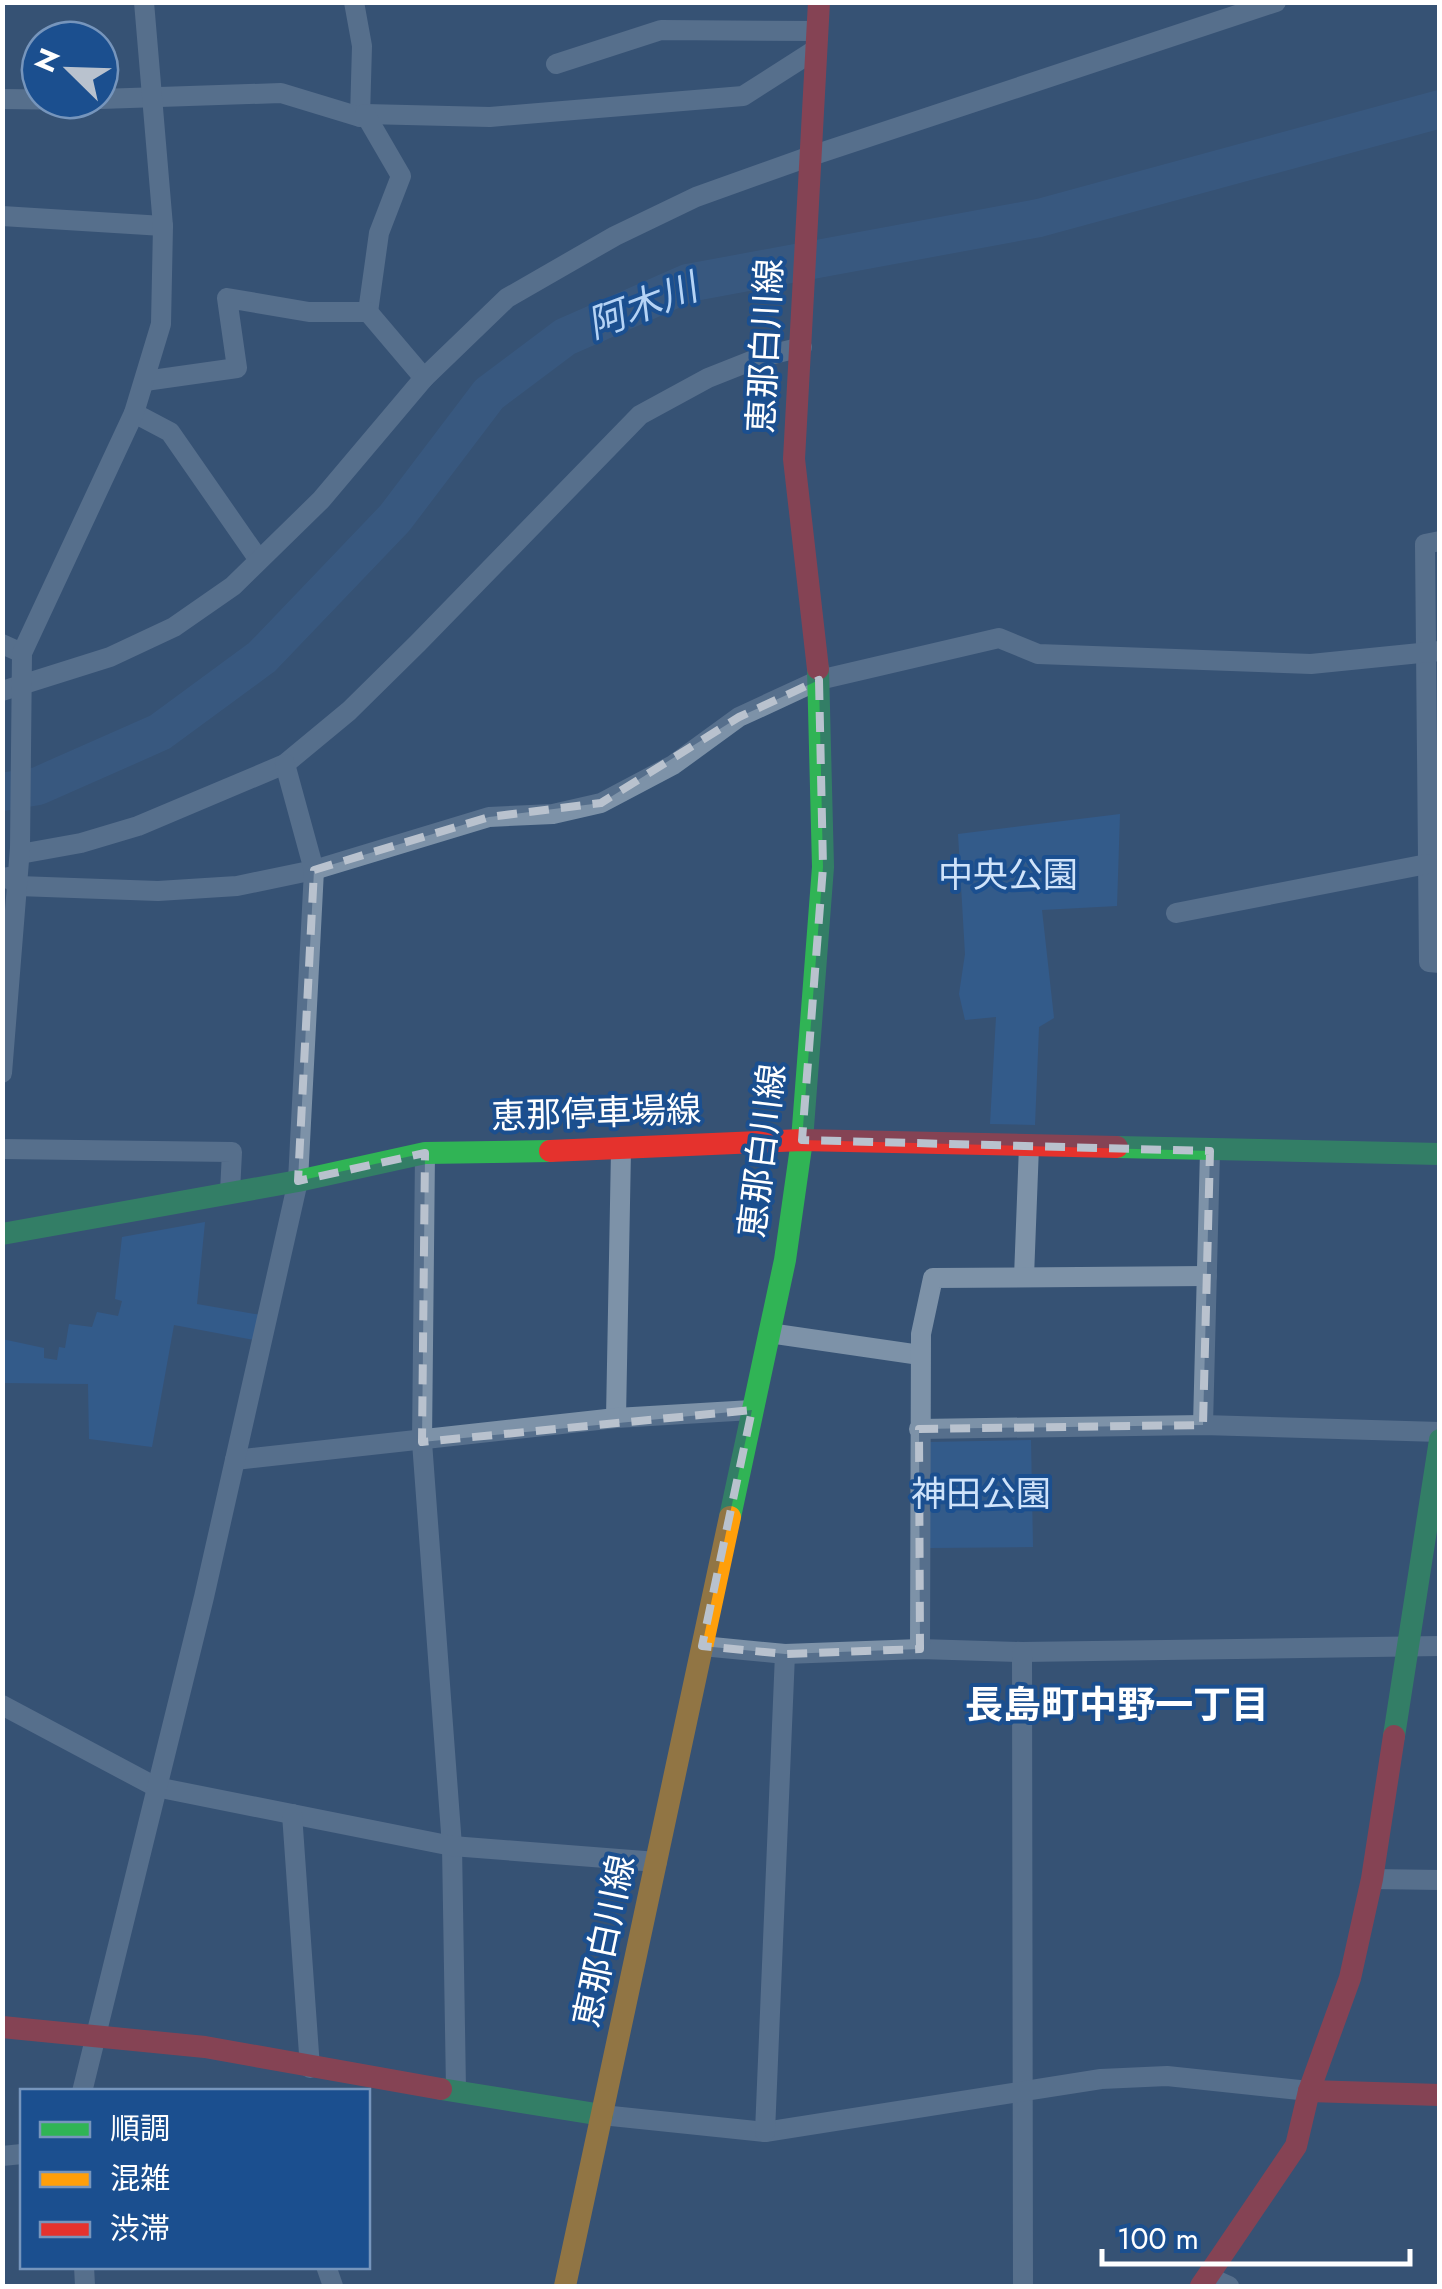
<svg xmlns="http://www.w3.org/2000/svg" width="1442" height="2289" font-family="Jost,'Noto Sans JP',sans-serif">
<style>
.green{fill:#2f66a5}
.lines{fill:none;stroke-linecap:round;stroke-linejoin:round}
.river{stroke:#3b618d;stroke-width:38}
.street{stroke:#7d92a8;stroke-width:20}
.fast{stroke:#30b455;stroke-width:22}
.slow{stroke:#ff9f0a;stroke-width:22}
.jam{stroke:#e5322d;stroke-width:22}
.marked{fill:none;stroke:#b9c2ce;stroke-width:8;stroke-dasharray:20 12;stroke-linejoin:round}
.labels{text-anchor:middle;stroke-width:8;stroke-linejoin:round;paint-order:stroke}
.street-label{font-size:35px;fill:#fff;stroke:#1b4f8f}
.park-label{font-size:35px;fill:#cfe3fa;stroke:#1b4f8f}
.water-label{font-size:38px;font-style:italic;fill:#b5d3f5;stroke:#1b4f8f}
.neighbourhood-label{font-size:38px;font-weight:bold;fill:#fff;stroke:#1b4f8f}
</style>
<rect width="100%" height="100%" fill="#365274"/>
<g class="green">
<polygon points="1120,814 1117,906 1042,910 1054,1018 1039,1027 1035,1125 990,1124 996,1017 965,1020 959,994 965,954 958,834"/>
<polygon points="205,1222 197,1304 261,1315 254,1340 174,1325 152,1447 89,1439 88,1384 3,1383 2,1339 44,1348 44,1358 57,1360 59,1347 65,1348 69,1324 92,1327 97,1312 118,1316 122,1301 115,1299 122,1237"/>
<polygon points="1031,1440 1033,1547 930,1548 929,1442"/>
</g>
<g class="lines">
<polyline class="river" points="2,792 38,786 160,732 262,657 395,518 489,394 565,337 688,283 1039,218 1440,109"/>
<g class="street">
<polyline points="354,2 362,46 360,117"/>
<polyline points="556,64 661,30 817,31"/>
<polyline points="2,99 81,100"/>
<polyline points="100,99 281,93 360,117 365,114 490,117 743,96 815,50"/>
<polyline points="365,114 401,176 379,233 368,312"/>
<polyline points="2,216 163,226"/>
<polyline points="145,381 237,368 227,298 309,312 368,312 424,378"/>
<polyline points="134,413 170,432 259,560"/>
<polyline points="1440,541 1425,544 1429,962 1440,963"/>
<polyline points="2,644 22,653"/>
<polyline points="2,691 110,657 174,627 233,586 321,500 424,378 507,298 615,236 696,197 808,157 1276,2"/>
<polyline points="20,854 81,843 138,826 285,764 349,711 418,643 640,415 708,378 761,357 802,347"/>
<polyline points="2,879 8,877 18,886 158,891 237,886 314,870 489,817 553,814 601,803 673,765 739,717 819,680 999,638 1038,654 1311,664 1440,651"/>
<polyline points="1176,913 1427,864"/>
<polyline points="2,1073 20,848 22,653 134,413 161,324 163,226 144,2"/>
<polyline points="2,1149 232,1152 230,1192"/>
<polyline points="425,1153 422,1442 452,1846 456,2089"/>
<polyline points="1024,1277 1029,1146"/>
<polyline points="769,1333 920,1355"/>
<polyline points="616,1418 621,1150"/>
<polyline points="1203,1425 1210,1151"/>
<polyline points="919,1429 1203,1425 1440,1432"/>
<polyline points="235,1460 616,1418 752,1410"/>
<polyline points="702,1646 785,1654 920,1649 1022,1652 1440,1646"/>
<polyline points="920,1649 921,1334 933,1278 1207,1276"/>
<polyline points="1022,1652 1023,2286"/>
<polyline points="2,1705 156,1787 452,1846 657,1862"/>
<polyline points="292,1814 310,2068"/>
<polyline points="1372,1879 1440,1880"/>
<polyline points="82,2092 204,1597 298,1181 314,870 285,764"/>
<polyline points="602,2115 765,2132 1101,2079 1167,2076 1309,2091"/>
<polyline points="765,2132 785,1654"/>
<polyline points="2,2156 22,2154"/>
<polyline points="84,2266 85,2286"/>
<polyline points="326,2266 333,2286"/>
<polyline points="1209,2277 1229,2286"/>
</g>
<g class="fast">
<polyline points="1117,1147 1440,1154"/>
<polyline points="2,1234 298,1181 425,1153 550,1151"/>
<polyline points="730,1517 785,1260 802,1140 823,867 818,669"/>
<polyline points="1394,1736 1440,1440"/>
<polyline points="441,2089 602,2115"/>
</g>
<polyline class="slow" points="565,2286 730,1517"/>
<g class="jam">
<polyline points="818,669 794,459 819,2"/>
<polyline points="550,1151 802,1140 1117,1147"/>
<polyline points="2,2027 205,2047 441,2089"/>
<polyline points="1309,2091 1440,2095"/>
<polyline points="1201,2286 1296,2146 1309,2091 1350,1978 1372,1879 1394,1736"/>
</g>
</g>
<path d="M0 0H1442V2289H0ZM819,680l4,187 -21,273 408,11 -7,274 -284,4 1,220 -135,5 -83,-8 50,-236 -330,32 3,-289 -127,28 16,-311 175,-53 112,-14 138,-86z" fill="#365274" fill-opacity=".55" fill-rule="evenodd"/>
<path class="marked" d="M819,680l4,187 -21,273 408,11 -7,274 -284,4 1,220 -135,5 -83,-8 50,-236 -330,32 3,-289 -127,28 16,-311 175,-53 112,-14 138,-86z"/>
<g class="labels">
<g class="street-label">
<text transform="translate(765 346) rotate(-87)" y="12">恵那白川線</text>
<text transform="translate(596 1113) rotate(-2)" y="12">恵那停車場線</text>
<text transform="translate(762 1151) rotate(-83)" y="12">恵那白川線</text>
<text transform="translate(604 1941) rotate(-78)" y="12">恵那白川線</text>
</g>
<g class="park-label">
<text x="1008" y="887">中央公園</text>
<text x="981" y="1506">神田公園</text>
</g>
<g class="water-label">
<text transform="translate(642 306) rotate(-21)" y="13">阿木川</text>
</g>
<g class="neighbourhood-label">
<text x="1117" y="1718">長島町中野一丁目</text>
</g>
</g>
<rect width="1442" height="2289" fill="none" stroke="#ffffff" stroke-width="10"/>
<rect x="20" y="2089" width="350" height="180" fill="#1b4f8f" stroke="#7695bc" stroke-width="2.5"/>
<rect x="40" y="2122" width="50" height="15" fill="#30b455" stroke="#7695bc" stroke-width="2.5"/>
<text x="110" y="2139" font-size="30" fill="#ffffff">順調</text>
<rect x="40" y="2172" width="50" height="15" fill="#ff9f0a" stroke="#7695bc" stroke-width="2.5"/>
<text x="110" y="2189" font-size="30" fill="#ffffff">混雑</text>
<rect x="40" y="2222" width="50" height="15" fill="#e5322d" stroke="#7695bc" stroke-width="2.5"/>
<text x="110" y="2239" font-size="30" fill="#ffffff">渋滞</text>
<g transform="translate(70 70) rotate(293)"><circle r="48" fill="#1b4f8f" stroke="#7695bc" stroke-width="2.5"/>
<path d="M0-8L18 38L0 25L-18 38Z" fill="#b9c2ce"/>
<text y="-15" font-size="28" font-weight="bold" text-anchor="middle" fill="#ffffff">N</text>
</g>
<path d="M1102 2249v15h308v-15" fill="none" stroke="#ffffff" stroke-width="5"/>
<text x="1117" y="2249" font-size="30" fill="#ffffff" stroke="#1b4f8f" stroke-width="8" paint-order="stroke">100 m</text>
</svg>
